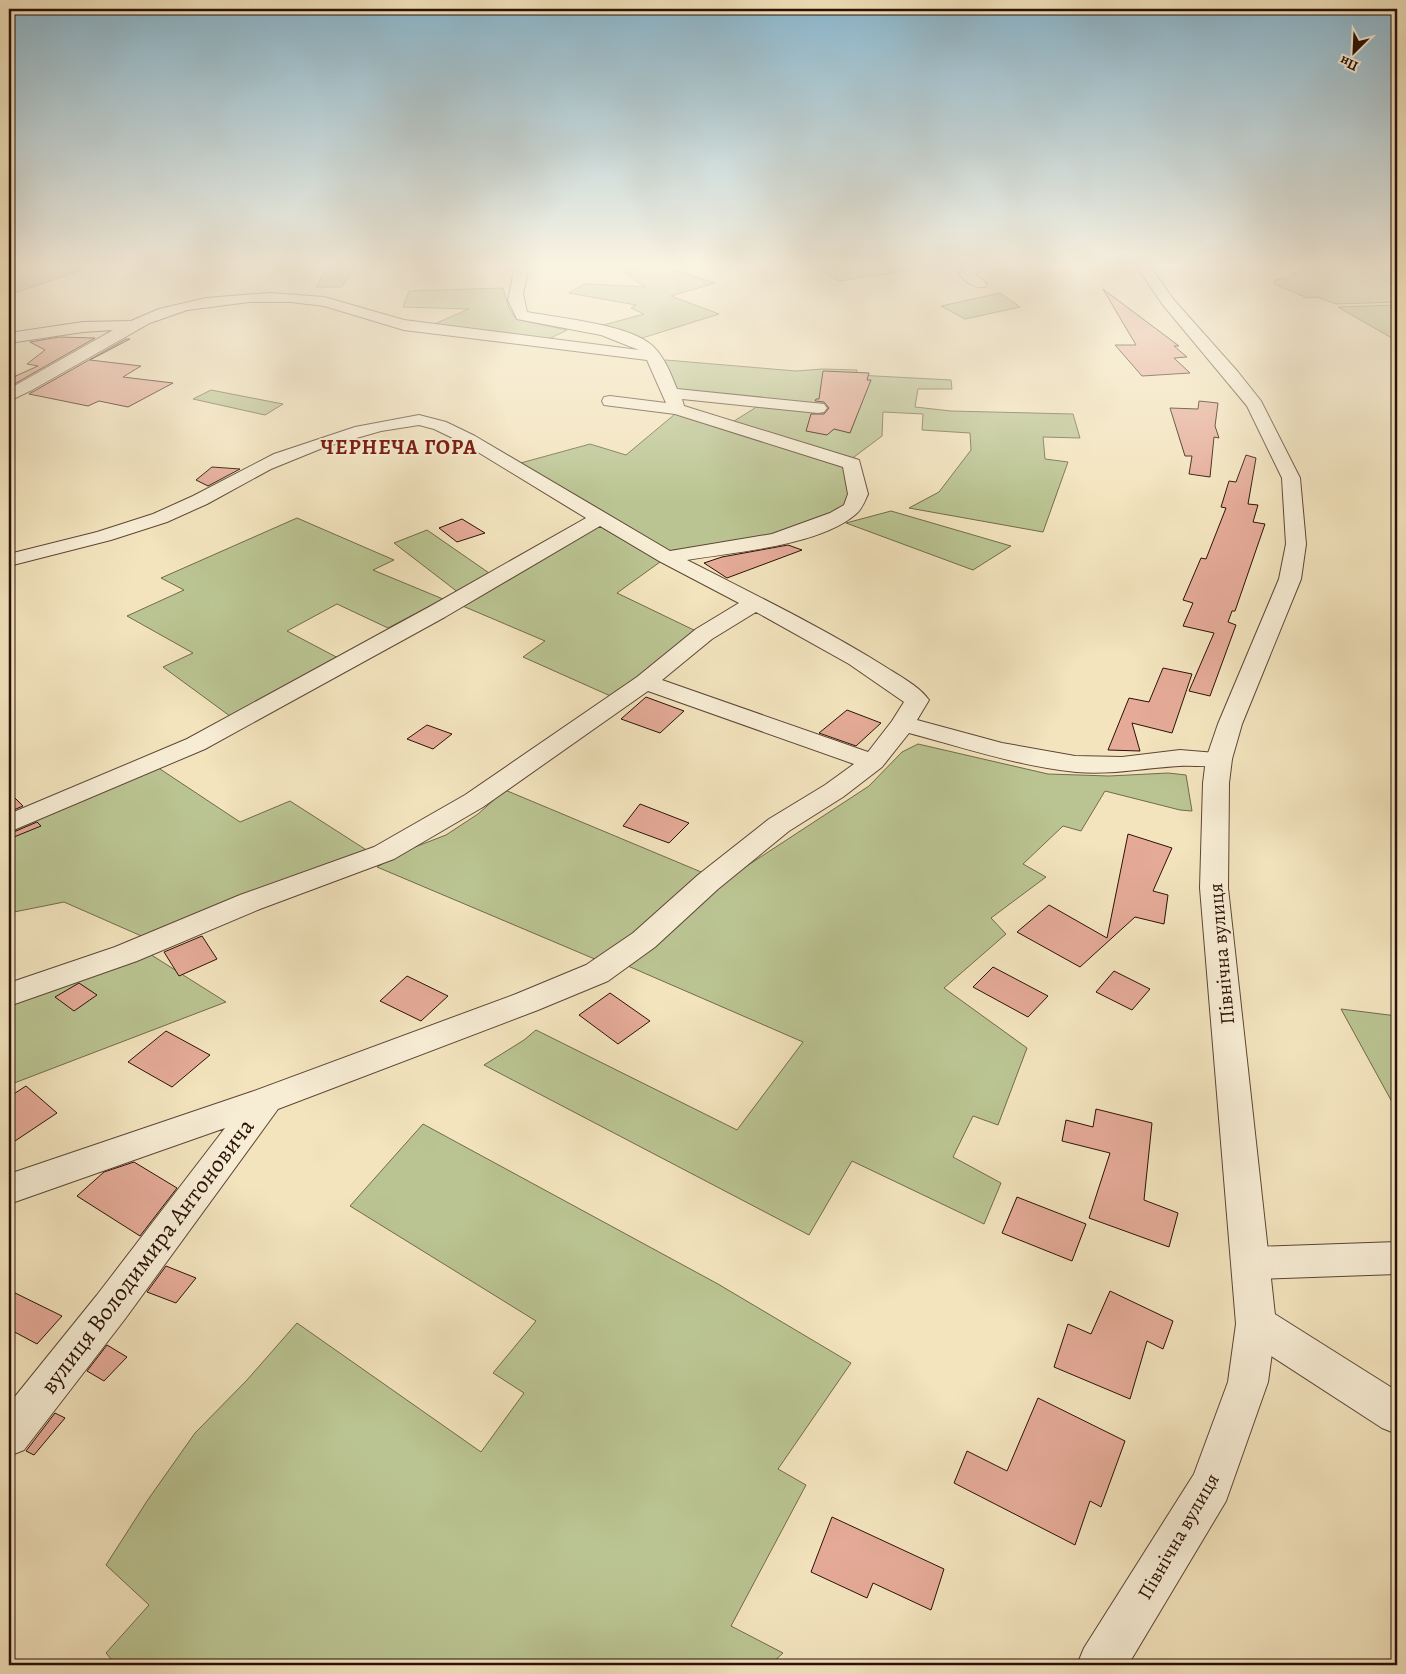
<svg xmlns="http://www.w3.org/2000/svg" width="1406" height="1674" font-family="Alegreya,serif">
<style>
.green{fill:#bac492;stroke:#726a4c}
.building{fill:#e5ab98;stroke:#2b1107}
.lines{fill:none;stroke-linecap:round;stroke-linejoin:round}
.minor-casing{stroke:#5d4635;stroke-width:2}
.tertiary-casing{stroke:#5d4635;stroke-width:2}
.minor{fill:#f7edd5;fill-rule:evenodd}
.tertiary{fill:#f7edd5;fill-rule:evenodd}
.labels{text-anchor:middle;stroke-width:4;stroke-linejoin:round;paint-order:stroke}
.street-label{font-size:20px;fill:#2b1107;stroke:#f7edd5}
.far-district-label{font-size:21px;font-weight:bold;letter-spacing:1px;fill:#7a1f14;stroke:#f7edd5}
.near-street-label{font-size:24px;fill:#2b1107;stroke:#f7edd5}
</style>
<rect width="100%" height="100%" fill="#f3e4be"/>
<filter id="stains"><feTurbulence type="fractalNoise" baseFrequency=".004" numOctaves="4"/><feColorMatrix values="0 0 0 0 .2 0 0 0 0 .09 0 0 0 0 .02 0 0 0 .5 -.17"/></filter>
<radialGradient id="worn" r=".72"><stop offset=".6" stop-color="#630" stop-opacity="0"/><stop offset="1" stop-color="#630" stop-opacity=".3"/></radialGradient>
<g class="green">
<polygon points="9,266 65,266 82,270 9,295"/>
<polygon points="250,266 355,266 342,287 316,287 325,270"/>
<polygon points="646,266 660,266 715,283 671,296 719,314 639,339 600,326 644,314 631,308 636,305 569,293 584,284 646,287 623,272"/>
<polygon points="813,266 932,266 933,267 839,281"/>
<polygon points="1295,266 1373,266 1397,275 1397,279 1383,279 1397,286 1397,302 1336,304 1317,297 1307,298 1274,284 1275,280 1290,278 1292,273 1305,271 1303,268"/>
<polygon points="503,288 509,308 516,319 567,330 543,342 432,325 469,309 403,307 409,291"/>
<polygon points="1000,293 1020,307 965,319 941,306"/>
<polygon points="1397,305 1397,341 1338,307"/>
<polygon points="666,360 796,371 823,369 857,370 857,375 951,380 952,389 918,389 915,407 951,411 1073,414 1080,438 1043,437 1045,459 1068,462 1043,532 909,508 939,492 971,450 970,433 922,430 923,414 883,412 882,436 850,460 731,423 758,406 679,392 660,361"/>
<polygon points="211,390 283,404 265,415 193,399"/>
<polygon points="675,414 845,466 852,493 844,507 832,514 756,540 668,551 517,464 590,444 626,455"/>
<polygon points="891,511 1011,546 973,570 846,523"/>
<polygon points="297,518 394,560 373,570 443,599 388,628 337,604 287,631 342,660 234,719 163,667 193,653 127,616 184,590 161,578"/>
<polygon points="599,526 660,562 617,593 698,632 615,698 523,657 545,641 458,604"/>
<polygon points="427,530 492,575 459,593 394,543"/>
<polygon points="918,744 1048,774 1109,776 1168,773 1186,775 1192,811 1180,810 1105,791 1081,831 1063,826 1023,864 1046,877 991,918 1006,934 944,988 1027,1048 998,1125 973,1116 953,1157 1001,1183 984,1224 852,1161 809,1235 484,1065 524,1040 536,1030 737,1130 803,1042 628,966 730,877 869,786 902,752"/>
<polygon points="157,767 240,822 290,801 368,851 146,938 64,902 9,913 9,831"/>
<polygon points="505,790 706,874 654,917 597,960 377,867 402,852 446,835 478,814"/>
<polygon points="145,951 226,1002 9,1085 9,1005"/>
<polygon points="1341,1009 1397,1016 1397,1111"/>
<polygon points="423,1124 718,1284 851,1363 778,1469 806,1485 731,1626 783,1653 770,1665 116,1665 106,1653 149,1605 106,1565 147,1501 195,1433 247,1380 297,1323 481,1452 524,1393 493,1373 536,1321 350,1206"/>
</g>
<g class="building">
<polygon points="1103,289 1179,346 1174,346 1187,357 1174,358 1190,373 1142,376 1115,345 1136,345"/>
<polygon points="59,337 95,338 9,387 9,379 38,366 27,364 45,350 30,342"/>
<polygon points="126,339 130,339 90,360 141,366 123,377 173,383 128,407 99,401 88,406 29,394"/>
<polygon points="823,371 869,373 867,380 871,380 850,433 834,429 827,435 806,431 811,414 824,414 829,408 824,402 815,401 816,399 819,399"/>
<polygon points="1199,401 1218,403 1215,426 1219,438 1214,437 1210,477 1189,474 1192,456 1185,456 1170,408 1198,409"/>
<polygon points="1246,455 1256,458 1248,504 1258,505 1253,522 1265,524 1235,611 1232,611 1228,622 1236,625 1210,696 1189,691 1214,633 1183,626 1193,603 1183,600 1201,558 1206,559 1226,508 1221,507 1229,481 1236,482"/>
<polygon points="212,467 240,469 208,486 196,480"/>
<polygon points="462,519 485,533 457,542 439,528"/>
<polygon points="788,545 802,550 727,578 704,563 722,557"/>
<polygon points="1163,668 1192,674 1172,733 1132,723 1140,751 1108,750 1129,698 1149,702"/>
<polygon points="646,697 684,711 660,733 621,719"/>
<polygon points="847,710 881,723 856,746 819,733"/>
<polygon points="427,725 452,734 433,749 407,739"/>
<polygon points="9,792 23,806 9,812"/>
<polygon points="640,804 689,823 669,843 623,826"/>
<polygon points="37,822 41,826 9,839 9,834"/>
<polygon points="1128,834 1172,848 1153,891 1168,895 1164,924 1135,917 1080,967 1017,932 1049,905 1107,938"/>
<polygon points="202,936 217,959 179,976 164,952"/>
<polygon points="993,967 1048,996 1028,1017 973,987"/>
<polygon points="1114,971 1150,989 1132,1010 1096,992"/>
<polygon points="407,976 448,996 421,1021 380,1001"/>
<polygon points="79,983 97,995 74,1011 55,997"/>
<polygon points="610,993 650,1021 618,1044 579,1015"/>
<polygon points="166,1031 210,1055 172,1087 128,1062"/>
<polygon points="26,1086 57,1113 9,1145 9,1097"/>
<polygon points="1096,1109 1152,1123 1144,1200 1178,1213 1169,1247 1089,1218 1110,1153 1062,1141 1066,1120 1093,1127"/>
<polygon points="134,1162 177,1188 140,1236 77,1196 104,1172"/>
<polygon points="1017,1197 1086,1224 1072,1261 1002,1233"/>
<polygon points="166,1266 196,1278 176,1303 147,1292"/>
<polygon points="9,1290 62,1316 37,1344 9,1329"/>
<polygon points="1110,1291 1173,1321 1163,1349 1147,1341 1130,1399 1054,1367 1068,1324 1091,1334"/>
<polygon points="107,1345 127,1357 104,1381 87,1371"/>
<polygon points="1038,1398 1125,1441 1101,1507 1090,1501 1075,1545 954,1483 967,1451 1007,1471"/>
<polygon points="55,1413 65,1418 34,1455 26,1451"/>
<polygon points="832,1517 944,1569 931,1610 873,1583 867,1598 811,1572"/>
</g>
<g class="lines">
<defs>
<g id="minor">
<path d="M511,266h14l3,5 -5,23 4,18c33,6 96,12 122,31 14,10 22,31 28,46l147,15 3,4 -3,4 -6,1 -136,-14 2,7 175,54 9,34c-3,7 -6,15 -12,20 -37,32 -122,38 -169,46 66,34 133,66 197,106 14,9 35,20 45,34l-12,20 85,23 73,13 47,1 58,-7 48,4 4,5 -4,5c-16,4 -33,1 -49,2 -35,2 -68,9 -103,6 -54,-5 -115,-25 -167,-39l-27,34 -39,30 -54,34 -71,58 -63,58 -47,34 -70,29 -260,99 -153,210 -101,131 -15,6v-52l88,-109 128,-167 -216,76v-30l245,-83 262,-97 70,-29 47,-32 65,-58 71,-56 56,-34 29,-21 -206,-73 -165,116 -89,52 -134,50 -123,52 -128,45v-23l106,-36 125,-52 134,-48 91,-52 172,-118 59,-48 43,-26 -80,-42 -59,-35 -155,91 -240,132 -196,83v-18l178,-75 242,-132 157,-89 -123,-75 -29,-14 -15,-4 -38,6 -56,16 -54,22 -64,35 -40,18 -56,18 -102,26v-12l88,-22 56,-18 40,-18 81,-42 81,-27 64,-12 27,7 29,14 195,115 102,-17 58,-21 14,-8 4,-11 -5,-27 -168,-53 -71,-9 -2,-4 2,-4 6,-1 56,7 -19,-43 -243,-30 -80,-24 -33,-4h-42l-62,8 -37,13 -118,67 -23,11v-12l104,-59 -30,2 -74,11v-10l74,-11 48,-1 28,-12 47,-11 64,-5 54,4 80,23 235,30 -38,-15 -84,-16 -9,-19 6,-29zM756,612l93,52 55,38 -12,19 -24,31 -206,-72 50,-41z"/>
<path d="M968,266h20l-13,8 12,10 -2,3c-10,2 -20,-5 -26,-13z"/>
<polygon points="1397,1242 1397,1274 1252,1279 1239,1275 1233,1263 1239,1251 1252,1247"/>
<polygon points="1256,1306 1270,1311 1397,1391 1397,1434 1382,1428 1242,1337 1236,1324 1242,1311"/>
</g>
<polygon id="tertiary" points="1136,266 1150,266 1173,299 1238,372 1261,401 1300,478 1306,544 1301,579 1242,724 1232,759 1229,783 1228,888 1276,1324 1268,1382 1226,1501 1128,1665 1077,1665 1084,1648 1194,1474 1228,1382 1236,1324 1200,888 1203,783 1206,759 1218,724 1279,579 1286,544 1282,478 1247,406 1163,305"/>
</defs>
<use href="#minor" class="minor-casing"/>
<use href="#tertiary" class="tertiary-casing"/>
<use href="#minor" class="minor"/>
<use href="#tertiary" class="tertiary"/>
</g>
<linearGradient id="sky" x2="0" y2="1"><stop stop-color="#8ab8d0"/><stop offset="0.53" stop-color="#faf3e2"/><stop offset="1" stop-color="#faf3e2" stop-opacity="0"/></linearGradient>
<rect width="1406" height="501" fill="url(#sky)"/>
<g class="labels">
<g class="street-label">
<text transform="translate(1221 954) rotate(-95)" y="7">Північна вулиця</text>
<text transform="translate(1178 1536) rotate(-60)" y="7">Північна вулиця</text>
</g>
<g class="far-district-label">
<text x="399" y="454">ЧЕРНЕЧА ГОРА</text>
</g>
<g class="near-street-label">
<text transform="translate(147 1256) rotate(-53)" y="8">вулиця Володимира Антоновича</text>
</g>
</g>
<rect width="1406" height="1674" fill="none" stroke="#f3e4be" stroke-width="30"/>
<rect x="10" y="10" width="1386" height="1654" fill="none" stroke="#2b1107" stroke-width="2.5"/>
<rect x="15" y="15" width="1376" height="1644" fill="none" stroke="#2b1107"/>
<g transform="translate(1354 52) rotate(204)" stroke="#f7edd5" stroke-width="4" paint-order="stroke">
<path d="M0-4L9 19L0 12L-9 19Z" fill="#2b1107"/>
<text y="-8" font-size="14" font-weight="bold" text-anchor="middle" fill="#2b1107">Пн</text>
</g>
<rect width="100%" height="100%" filter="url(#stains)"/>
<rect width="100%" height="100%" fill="url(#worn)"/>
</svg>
